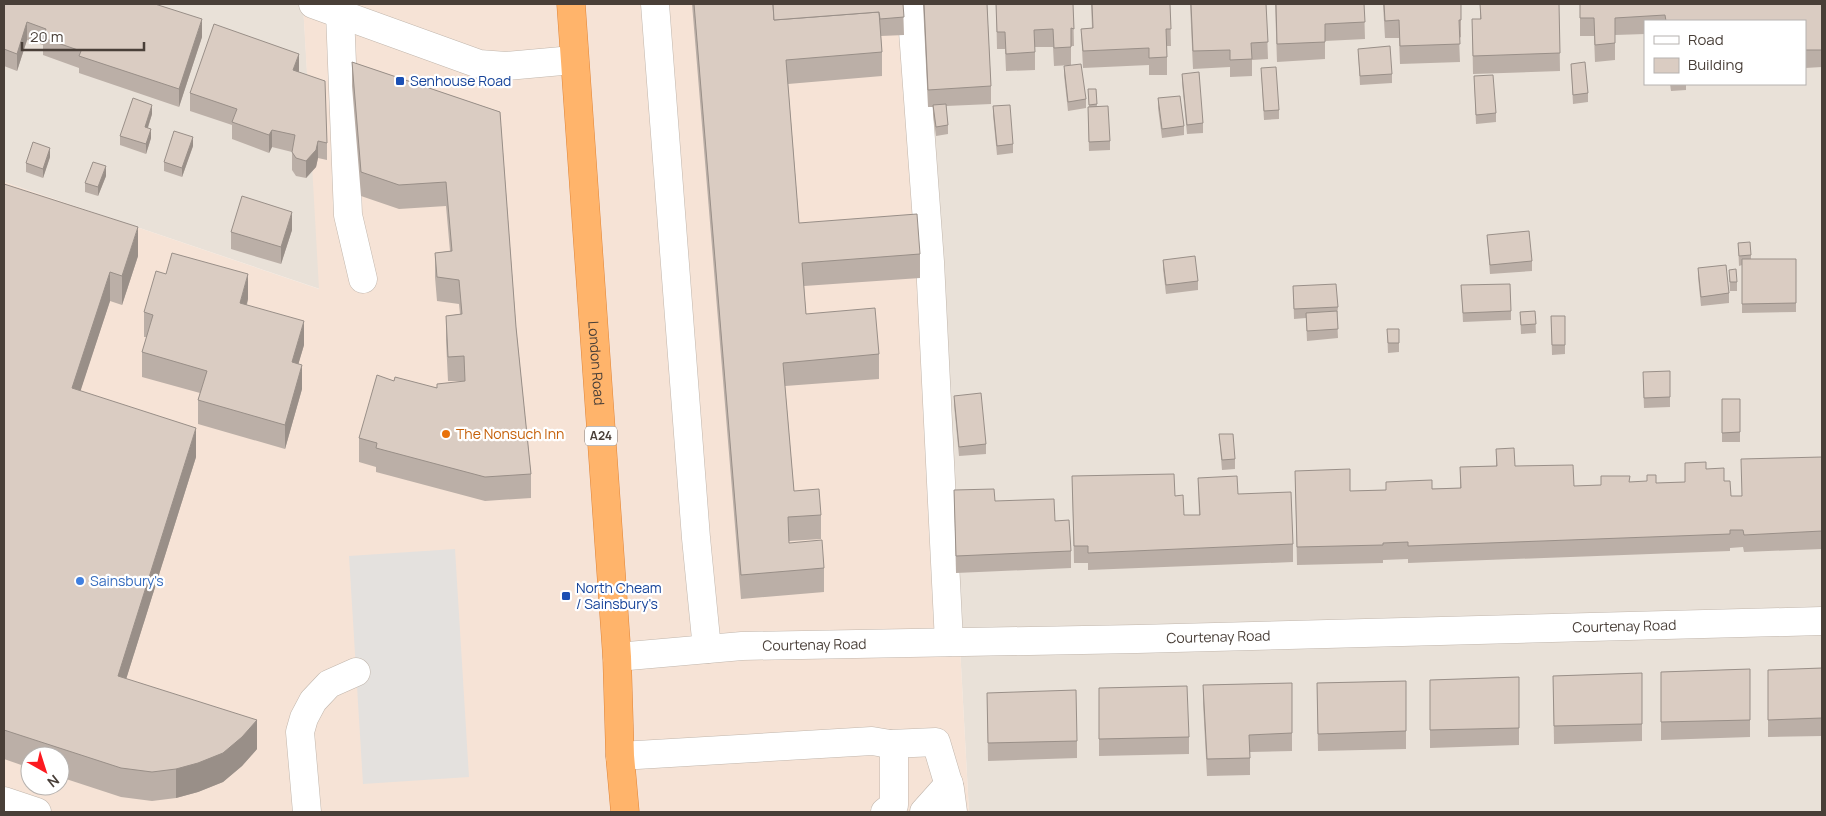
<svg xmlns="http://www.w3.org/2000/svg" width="1826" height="816" font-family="Manrope,sans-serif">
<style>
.residential{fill:#e9e1d8;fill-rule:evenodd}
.commercial{fill:#f6e3d6;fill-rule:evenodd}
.parking{fill:#e4e1de}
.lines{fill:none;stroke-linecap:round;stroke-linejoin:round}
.minor-casing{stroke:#c1b6ac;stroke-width:29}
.highway-casing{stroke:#df853a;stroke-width:29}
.minor{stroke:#fff;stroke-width:28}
.highway{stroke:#ffb46b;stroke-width:28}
.wall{fill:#bbafa7}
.shaded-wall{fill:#998f88}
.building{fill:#daccc2;stroke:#998f88}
.transit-dot{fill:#1a4fb4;stroke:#fff;stroke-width:2}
.food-dot{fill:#e8710a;stroke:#fff;stroke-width:2}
.shop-dot{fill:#3f7fe0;stroke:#fff;stroke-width:2}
.labels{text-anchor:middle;stroke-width:4.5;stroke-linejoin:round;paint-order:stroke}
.shield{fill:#fff;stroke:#807974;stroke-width:1}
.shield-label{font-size:12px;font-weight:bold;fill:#493f38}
.transit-label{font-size:14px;fill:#164399;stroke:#fff;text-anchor:start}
.street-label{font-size:14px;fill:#493f38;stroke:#fff}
.food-label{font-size:14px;fill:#c56008;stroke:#fff;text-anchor:start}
.shop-label{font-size:14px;fill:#366cbe;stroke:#fff;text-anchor:start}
</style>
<rect width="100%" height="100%" fill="#f5f0ea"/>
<g class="residential">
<polygon points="4,4 303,4 320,289 4,182"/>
<path d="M925,4h897v808h-853zM1645,21h160v63h-160z"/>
</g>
<path class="commercial" d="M303,4h622l44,808h-965v-630l315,107zM30,756h30v30h-30z"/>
<polygon class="parking" points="455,549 469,777 363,784 349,556"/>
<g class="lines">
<defs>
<g id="minor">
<polyline points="313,4 479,64 506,66 573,60"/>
<polyline points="655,4 696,538 707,649"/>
<polyline points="911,4 930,262 949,642"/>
<polyline points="340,13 348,215 363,279"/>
<path id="s1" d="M617,657l125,-11 395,-7 685,-18"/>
<polyline points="890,744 936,742 950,789 953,812"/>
<polyline points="620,756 872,741 890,744 894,755 894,805 885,812"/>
<polyline points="4,801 37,812"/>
<polyline points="307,812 300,732 304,718 313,701 329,684 356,672"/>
<polyline points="924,812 949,784"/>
</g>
<g id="highway">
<path id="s2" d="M571,4l46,653 3,99 5,56"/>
</g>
</defs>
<use href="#minor" class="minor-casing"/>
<use href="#highway" class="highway-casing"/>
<use href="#minor" class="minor"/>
<use href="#highway" class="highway"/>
</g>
<g class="wall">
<polygon points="4,4 202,37 179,107 79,73 79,68 43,55 43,45 27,40 17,71 4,66"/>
<polygon points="692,4 903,4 904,35 881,36 882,52 882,76 788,84 799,223 920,254 920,278 804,286 806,314 879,354 879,379 785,386 794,491 821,515 821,539 789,541 789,543 824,568 824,592 741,599"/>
<polygon points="923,4 987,4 991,86 991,104 946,106 948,125 948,134 936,136 933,114 933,107 928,107"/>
<polygon points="996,4 1073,4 1074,46 1071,46 1071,65 1054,66 1053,47 1035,47 1035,70 1006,71 1005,49 997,49"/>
<polygon points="1091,4 1170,4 1171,46 1167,46 1167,75 1149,75 1149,65 1083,68 1081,29 1092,28"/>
<polygon points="1190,4 1266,4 1268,59 1252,60 1252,76 1230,77 1230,67 1193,69"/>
<polygon points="1275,4 1364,4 1365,39 1325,41 1325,59 1277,62"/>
<polygon points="1383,4 1461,4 1461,37 1459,38 1460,62 1400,64 1399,38 1385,38"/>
<polygon points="1480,4 1559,4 1560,71 1473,74 1472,19 1480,19"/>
<polygon points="1580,4 1822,4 1822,67 1805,68 1805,21 1645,21 1645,34 1615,35 1615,60 1595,62 1594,36 1580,36"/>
<polygon points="1358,49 1392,74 1392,83 1360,85"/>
<polygon points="352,62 500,112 516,327 531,474 531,498 485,501 376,472 376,467 359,462 359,438 394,381 437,388 464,381 448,381 446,340 446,316 460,314 459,304 437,301 435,277 435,253 450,251 446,206 399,209 361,196 352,86"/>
<polygon points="1571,64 1588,93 1588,102 1573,104"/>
<polygon points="1064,66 1086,99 1086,108 1068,111 1064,75"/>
<polygon points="1261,68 1279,110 1279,119 1264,120"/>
<polygon points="299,71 298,72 327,143 327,160 318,158 316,167 306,178 296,176 292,170 292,152 272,147 269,153 232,139 232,125 190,111 190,93"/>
<polygon points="1182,74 1203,123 1203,133 1187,134 1182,83"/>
<polygon points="1474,76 1496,113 1496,122 1476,124"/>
<polygon points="1670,84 1686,84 1686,90 1671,91"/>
<polygon points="1088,89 1096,89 1097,107 1110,141 1110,150 1089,151 1088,116 1088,107 1089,107"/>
<polygon points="1158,98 1184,126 1184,135 1162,138 1158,108"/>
<polygon points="993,106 1013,144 1013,153 997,155 993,115"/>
<polygon points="152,114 148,128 151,138 146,154 120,145 120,136"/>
<polygon points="193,146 182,177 164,171 164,162"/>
<polygon points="50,157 43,178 26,172 26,163"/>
<polygon points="106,176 98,196 85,192 85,183"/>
<polygon points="4,184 138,256 122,305 110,301 80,391 196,457 126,679 257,749 242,766 223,782 198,792 176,798 152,801 121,797 60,777 60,756 30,756 30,768 4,759"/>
<polygon points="292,230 281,264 231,249 231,232"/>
<polygon points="1487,235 1532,261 1532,271 1490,274"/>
<polygon points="1738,243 1751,255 1751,259 1796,259 1796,312 1742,313 1742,265 1739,266"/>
<polygon points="1163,260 1198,281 1198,290 1166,294 1163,269"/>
<polygon points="1698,268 1729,293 1729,303 1701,306 1698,277"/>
<polygon points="1729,270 1737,282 1737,291 1730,291"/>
<polygon points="1461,285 1511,311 1511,320 1463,322"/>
<polygon points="1293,286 1338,307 1337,316 1338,338 1307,341 1306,318 1294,319"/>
<polygon points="248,299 247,305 304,345 298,364 302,389 285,449 198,424 198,400 200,393 142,377 142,352 147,337 144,337 144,312"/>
<polygon points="1535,311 1536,333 1521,334 1520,312"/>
<polygon points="1551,316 1565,316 1565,354 1552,355"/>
<polygon points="1387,329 1399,343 1399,352 1388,353"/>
<polygon points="1670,371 1670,407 1644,408 1643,381"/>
<polygon points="954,396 986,444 986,454 959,456 954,405"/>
<rect x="1722" y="399" width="18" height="43"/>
<polygon points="1219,434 1235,459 1235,469 1222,470"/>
<polygon points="1496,449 1515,466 1574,486 1601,485 1630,482 1656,483 1685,482 1685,463 1706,469 1724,481 1731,496 1742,496 1822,457 1822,549 1744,552 1743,547 1730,548 1730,551 1408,563 1408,559 1383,560 1383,563 1297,565 1295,471 1350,491 1460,488 1460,467 1496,466"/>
<polygon points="1072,476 1175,496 1184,515 1199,515 1198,478 1238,494 1293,544 1293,562 1088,570 1088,563 1074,563"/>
<polygon points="954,490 995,501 1055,521 1071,551 1071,568 956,573"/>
<polygon points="1822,668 1822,736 1768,737 1768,670"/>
<polygon points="1750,669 1750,737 1661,740 1661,672"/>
<polygon points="1642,673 1642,741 1554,744 1553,676"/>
<polygon points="1519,677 1519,745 1430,748 1430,680"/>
<polygon points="1406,681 1406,749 1318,751 1317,683"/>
<polygon points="1292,683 1292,751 1250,752 1250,775 1207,776 1203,703 1203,685"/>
<polygon points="1099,688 1189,737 1189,754 1099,756"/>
<polygon points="987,693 1077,741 1077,758 988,761"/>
</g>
<g class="shaded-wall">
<polygon points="202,19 202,37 179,107 179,89"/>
<polygon points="27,22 27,40 17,71 17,54"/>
<polygon points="299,54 299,71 293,88 293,70"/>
<polygon points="152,105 152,114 145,136 145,127"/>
<polygon points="151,129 151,138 146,154 146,144"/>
<polygon points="272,130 272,147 269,153 269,135"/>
<polygon points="193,137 193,146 182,177 182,168"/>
<polygon points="318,141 318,158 316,167 306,178 306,161"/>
<polygon points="50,148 50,157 43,178 43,169"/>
<polygon points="106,166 106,176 98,196 98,187"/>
<polygon points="292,212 292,230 281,264 281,247"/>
<polygon points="138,227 138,256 122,305 122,276"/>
<polygon points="110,272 110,301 72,417 72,388"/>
<polygon points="248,274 248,299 240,327 240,303"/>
<polygon points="304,321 304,345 292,386 292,362"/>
<polygon points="302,365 302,389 285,449 285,425"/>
<polygon points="196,428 196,457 118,705 118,676"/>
<polygon points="257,720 257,749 242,766 223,782 198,792 176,798 176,769"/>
</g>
<g class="building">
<polygon points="4,4 155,4 202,19 179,89 79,56 81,51 43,38 46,29 27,22 17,54 4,49"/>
<polygon points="694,4 773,4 774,20 879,12 882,52 786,60 799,223 917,214 920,254 802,263 806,314 875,308 879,354 783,363 794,491 819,489 821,515 788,517 789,543 822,540 824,568 741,575"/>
<polygon points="773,4 903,4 904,17 880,19 879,12 774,20"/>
<polygon points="924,4 987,4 991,86 928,90"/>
<polygon points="996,4 1073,4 1074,29 1071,28 1071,47 1054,48 1053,29 1034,30 1035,52 1006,54 1005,32 997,32"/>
<polygon points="1092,4 1170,4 1171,29 1166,29 1167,57 1149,58 1149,48 1083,51 1081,29 1093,28"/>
<polygon points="1191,4 1266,4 1268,42 1251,43 1252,59 1230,60 1230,50 1193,51"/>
<polygon points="1276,4 1364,4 1365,22 1325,24 1325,42 1277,44"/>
<polygon points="1384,4 1461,4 1461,20 1459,20 1460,44 1400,46 1399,20 1385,21"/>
<polygon points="1480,4 1559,4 1560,53 1473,56 1472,19 1481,19"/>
<polygon points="1580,4 1822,4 1822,50 1805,50 1805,21 1666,21 1665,15 1615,18 1615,43 1595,45 1594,18 1580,18"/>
<polygon points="214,24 299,54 293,70 325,81 327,143 318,141 316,150 306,161 296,158 292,152 295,135 272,130 269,135 232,122 237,109 190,93"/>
<polygon points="1390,46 1392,74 1360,76 1358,49"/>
<polygon points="352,62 500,112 516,327 531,474 485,477 376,448 377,443 359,438 377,375 394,381 395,377 437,388 437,384 465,381 464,356 448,357 446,316 462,314 459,280 437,277 435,253 452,251 446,182 399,185 361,172"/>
<polygon points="1585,62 1588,93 1573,95 1571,64"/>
<polygon points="1081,64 1086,99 1068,102 1064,66"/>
<polygon points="1276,67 1279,110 1264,111 1261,68"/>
<polygon points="1199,72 1203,123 1187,125 1182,74"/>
<polygon points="1493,75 1496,113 1476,115 1474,76"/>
<polygon points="1088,89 1096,89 1097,104 1089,105"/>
<polygon points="1180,96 1184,126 1162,129 1158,98"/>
<polygon points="133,98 152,105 145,127 151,129 146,144 120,136"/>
<polygon points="946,104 948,125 936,127 933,105"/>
<polygon points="1010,105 1013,144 997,146 993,106"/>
<polygon points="1108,106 1110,141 1089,142 1088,107"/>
<polygon points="174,131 193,137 182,168 164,162"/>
<polygon points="33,142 50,148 43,169 26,163"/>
<polygon points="93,162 106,166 98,187 85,183"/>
<polygon points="4,184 138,227 122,276 110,272 72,388 196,428 118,676 257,720 242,737 223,753 198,763 176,769 152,772 121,768 4,730"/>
<polygon points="242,196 292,212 281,247 231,232"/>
<polygon points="1529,231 1532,261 1490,265 1487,235"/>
<polygon points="1750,242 1751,255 1739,256 1738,243"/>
<polygon points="172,253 248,274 240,303 304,321 292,362 302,365 285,425 198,400 207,371 142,352 153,315 144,312 156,271 166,274"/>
<polygon points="1195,256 1198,281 1166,285 1163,260"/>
<polygon points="1742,259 1796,259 1796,303 1742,304"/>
<polygon points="1726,265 1729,293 1701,297 1698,268"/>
<polygon points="1736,269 1737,282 1730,282 1729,270"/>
<polygon points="1336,284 1338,307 1294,309 1293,286"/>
<polygon points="1510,284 1511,311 1463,313 1461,285"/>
<polygon points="1337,311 1338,329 1307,331 1306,313"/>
<polygon points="1535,311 1536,324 1521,325 1520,312"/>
<polygon points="1551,316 1565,316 1565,345 1552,345"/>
<polygon points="1387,329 1399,329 1399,343 1388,343"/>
<polygon points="1670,371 1670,397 1644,398 1643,372"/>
<polygon points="981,393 986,444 959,447 954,396"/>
<polygon points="1722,399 1740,399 1740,432 1722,433"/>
<polygon points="1219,434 1233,434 1235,459 1222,460"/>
<polygon points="1514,448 1515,466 1573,465 1574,486 1601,485 1601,476 1630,476 1629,482 1647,481 1647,475 1656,475 1656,483 1685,482 1685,463 1706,462 1706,469 1724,468 1724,481 1730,481 1731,496 1742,496 1741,459 1822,457 1822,531 1744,535 1743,530 1730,530 1730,534 1408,546 1408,542 1383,543 1383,545 1297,547 1295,471 1350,469 1350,491 1386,490 1386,482 1407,481 1432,480 1432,489 1461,488 1460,467 1497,466 1496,449"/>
<polygon points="1174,474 1175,496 1183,495 1184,515 1200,515 1198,478 1237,476 1238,494 1291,492 1293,544 1088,553 1088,546 1074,546 1072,476"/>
<polygon points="994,489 995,501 1054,499 1055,521 1069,520 1071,551 956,556 954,490"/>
<polygon points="1822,668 1822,718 1768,720 1768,670"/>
<polygon points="1750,669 1750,720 1661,722 1661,672"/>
<polygon points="1642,673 1642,724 1554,726 1553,676"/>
<polygon points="1519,677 1519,728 1430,730 1430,680"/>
<polygon points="1406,681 1406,731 1318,734 1317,683"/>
<polygon points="1292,683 1292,733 1249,735 1250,758 1207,759 1203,685"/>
<polygon points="1187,686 1189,737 1099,739 1099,688"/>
<polygon points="1076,690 1077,741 988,743 987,693"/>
</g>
<g class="transit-dot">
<rect x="395" y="76" width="10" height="10" rx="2.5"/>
<rect x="561" y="591" width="10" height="10" rx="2.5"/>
</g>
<circle class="food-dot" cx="446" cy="434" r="5"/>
<circle class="shop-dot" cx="80" cy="581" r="5"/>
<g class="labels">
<rect class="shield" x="585" y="426.5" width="32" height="19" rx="4"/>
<g class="shield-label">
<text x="601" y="440">A24</text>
</g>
<g class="transit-label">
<text x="410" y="86">Senhouse Road</text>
<text x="576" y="593">North Cheam<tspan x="576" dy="16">/ Sainsbury's</tspan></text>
</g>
<g class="street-label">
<text dy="5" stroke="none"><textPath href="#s2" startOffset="360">London Road</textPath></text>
<text dy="5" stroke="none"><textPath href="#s1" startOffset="1008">Courtenay Road</textPath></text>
<text dy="5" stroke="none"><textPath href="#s1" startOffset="602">Courtenay Road</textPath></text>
<text dy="5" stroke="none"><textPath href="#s1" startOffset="198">Courtenay Road</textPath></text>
</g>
<g class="food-label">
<text x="456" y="439">The Nonsuch Inn</text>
</g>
<g class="shop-label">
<text x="90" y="586">Sainsbury's</text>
</g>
</g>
<rect width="1826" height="816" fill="none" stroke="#493f38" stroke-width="10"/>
<rect x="1644" y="20" width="162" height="65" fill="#ffffff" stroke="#b6b2af"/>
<rect x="1654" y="36" width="25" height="8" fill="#ffffff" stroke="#b6b2af"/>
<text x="1688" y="45" font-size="15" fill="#493f38">Road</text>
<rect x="1654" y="58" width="25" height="15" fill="#daccc2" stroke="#b6b2af"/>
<text x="1688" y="70" font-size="15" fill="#493f38">Building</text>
<g transform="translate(45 771) rotate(141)"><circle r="24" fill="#ffffff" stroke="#b6b2af"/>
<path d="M0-4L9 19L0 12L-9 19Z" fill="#fc1a20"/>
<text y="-8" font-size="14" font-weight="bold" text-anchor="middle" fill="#493f38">N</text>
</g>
<path d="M22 42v8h122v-8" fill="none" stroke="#493f38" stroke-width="2.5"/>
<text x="30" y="42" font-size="15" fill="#493f38" stroke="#ffffff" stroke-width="4" paint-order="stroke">20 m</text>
</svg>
